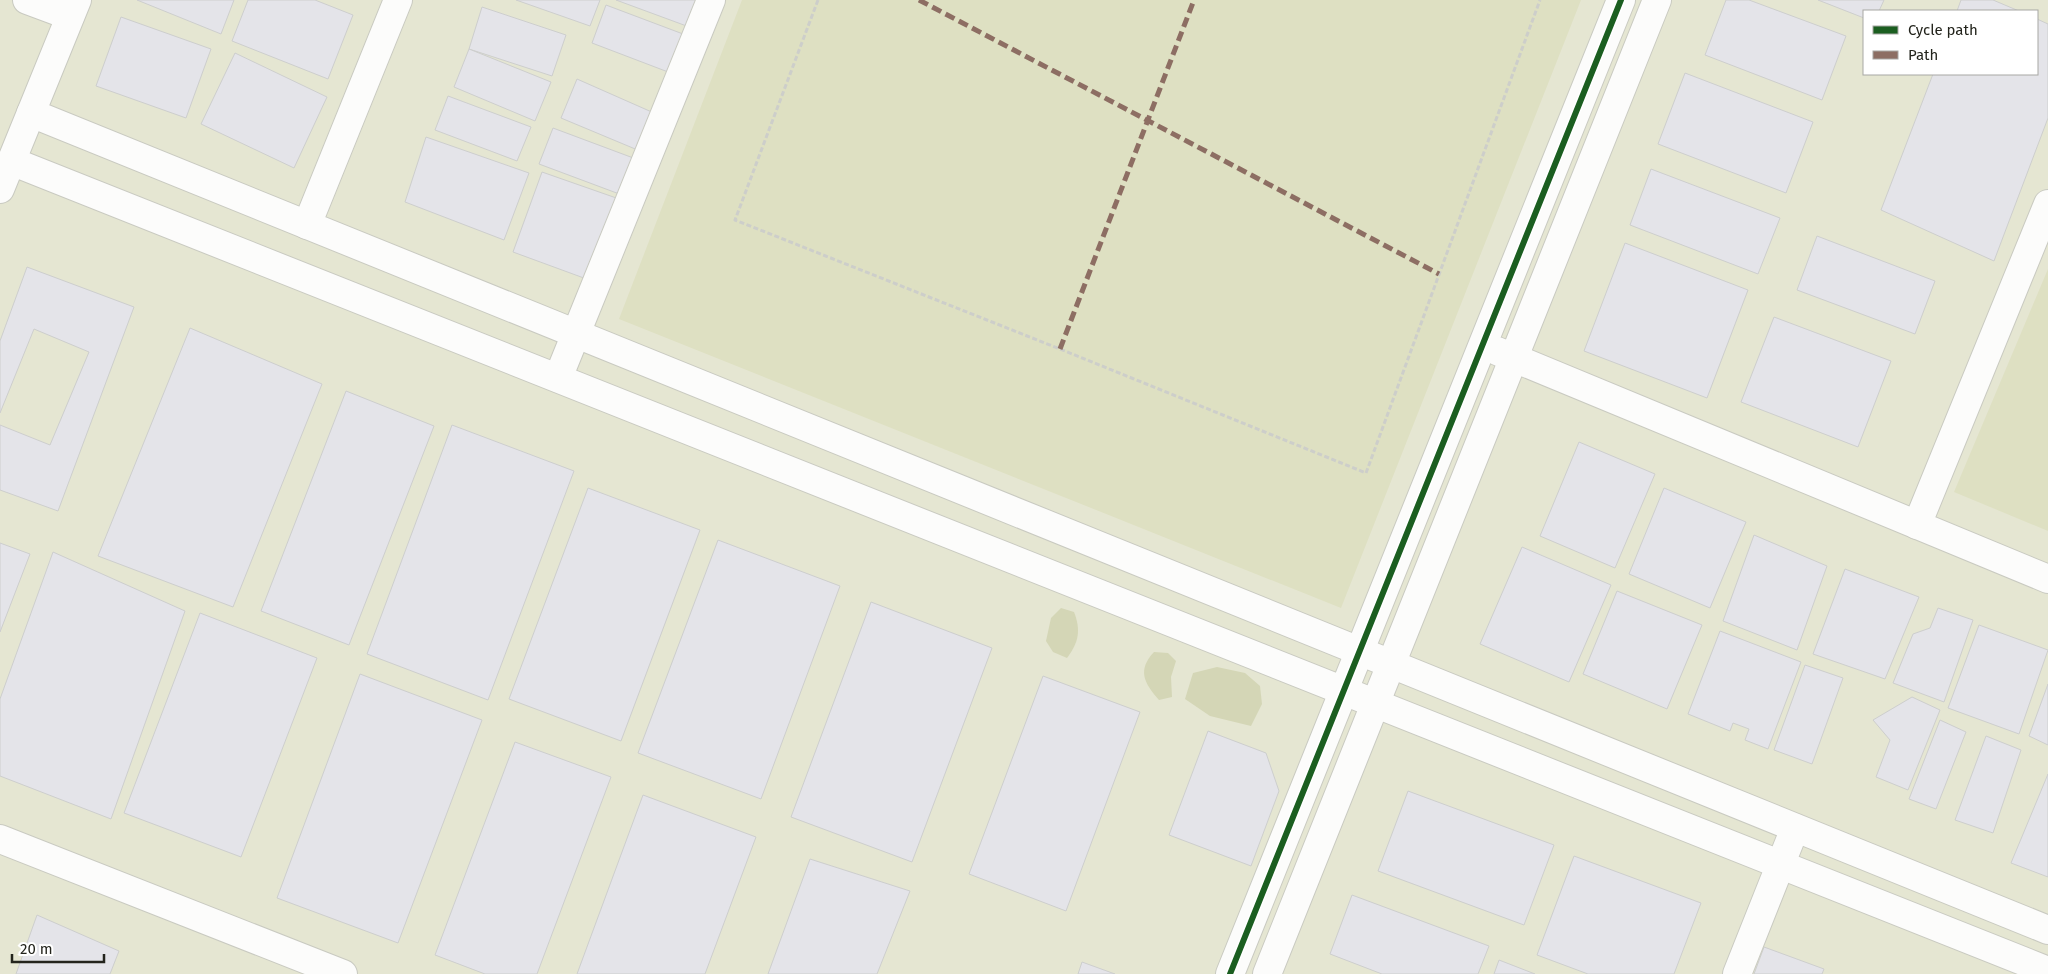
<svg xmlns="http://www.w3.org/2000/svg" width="2048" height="974" font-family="'Fira Sans',sans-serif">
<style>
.built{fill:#e5e6d2;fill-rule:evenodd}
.green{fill:#dee0c2}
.forest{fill:#d4d6b6}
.building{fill:#e4e4e9;stroke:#cdcecd}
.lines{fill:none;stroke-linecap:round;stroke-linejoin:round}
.minor-casing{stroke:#c9cac1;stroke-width:30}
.path{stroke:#cdceca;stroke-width:3;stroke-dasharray:5 2.5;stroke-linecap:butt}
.minor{stroke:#fcfcfb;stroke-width:28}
.quiet{stroke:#8d6e63;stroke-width:5;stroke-dasharray:10 5;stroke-linecap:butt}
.cycleway-casing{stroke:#fff;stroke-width:9}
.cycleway{stroke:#1b5e20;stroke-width:6}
</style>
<rect width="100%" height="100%" fill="#ecede2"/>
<path class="built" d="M0,0h2048v974h-2048zM1864,11h173v63h-173z"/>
<g class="green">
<polygon points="742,0 1581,0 1341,608 619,319"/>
<polygon points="2048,269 2048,531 1954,492"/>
</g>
<g class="forest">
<path d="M1061,608l13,4c7,18 5,30 -7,46l-14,-6 -7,-11 5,-23z"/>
<path d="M1154,652l14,1 8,8 -5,16 1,20 -13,3c-15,-17 -22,-30 -5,-48z"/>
<polygon points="1217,667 1245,673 1260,686 1262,704 1251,726 1210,716 1185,699 1193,673"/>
</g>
<g class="building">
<polygon points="137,0 234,0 221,34"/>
<polygon points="248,0 315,0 353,15 328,79 232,41"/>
<polygon points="516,0 600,0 590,26"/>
<polygon points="616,0 703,0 692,28"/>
<polygon points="1726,0 1749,0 1846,36 1822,100 1705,55"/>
<polygon points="1818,0 1884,0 1879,11 1864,11 1864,18"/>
<polygon points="1961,0 1993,0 2019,11 1957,11"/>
<polygon points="606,5 691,37 676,75 592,43"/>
<polygon points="482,7 566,35 552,76 469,49"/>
<polygon points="121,17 211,49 186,118 96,86"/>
<polygon points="2037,19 2048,24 2048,118 1994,261 1881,210 1933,74 2037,74"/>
<polygon points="469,49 551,82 535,121 454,87"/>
<polygon points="235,53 327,97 294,168 201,124"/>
<polygon points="1685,73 1813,122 1786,193 1658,144"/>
<polygon points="577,79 654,113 640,151 561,118"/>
<polygon points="448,96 531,127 517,161 435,130"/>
<polygon points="553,128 636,159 622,195 539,164"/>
<polygon points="426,137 529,173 504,240 405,202"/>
<polygon points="1651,169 1780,218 1758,274 1630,225"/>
<polygon points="542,172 622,200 592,281 513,252"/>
<polygon points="1817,236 1935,281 1915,334 1797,290"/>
<polygon points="1625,243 1748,290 1707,398 1584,351"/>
<polygon points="27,267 134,307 58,511 0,490 0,425 50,445 89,352 34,329 0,413 0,341"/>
<polygon points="1774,317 1891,361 1858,447 1741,402"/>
<polygon points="190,328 322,384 233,607 98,556"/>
<polygon points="346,391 434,426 349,645 261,611"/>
<polygon points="452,425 574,471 488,700 367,654"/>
<polygon points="1579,442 1655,474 1615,568 1540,536"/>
<polygon points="588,488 700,530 621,741 509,699"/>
<polygon points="1664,488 1746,522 1710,608 1629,574"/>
<polygon points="1754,535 1827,566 1797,650 1723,621"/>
<polygon points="718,540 840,586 761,799 638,753"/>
<polygon points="0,543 30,554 0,632"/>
<polygon points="1522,547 1611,585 1569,682 1480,644"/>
<polygon points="53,552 185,611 111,819 0,776 0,699"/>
<polygon points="1845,569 1919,597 1885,679 1813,654"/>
<polygon points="1617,591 1702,625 1667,709 1583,674"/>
<polygon points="871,602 992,648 912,862 791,817"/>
<polygon points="1938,608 1973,620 1944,702 1893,683 1913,634 1930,628"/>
<polygon points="200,613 317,658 241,857 124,813"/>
<polygon points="1979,625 2048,650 2019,734 1948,708"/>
<polygon points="1720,631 1801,662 1768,749 1745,740 1749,729 1733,723 1730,731 1688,714"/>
<polygon points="1805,665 1843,678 1812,764 1774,750"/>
<polygon points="360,674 482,720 398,943 277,898"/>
<polygon points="1043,676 1140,712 1066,911 969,874"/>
<polygon points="2048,684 2048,745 2029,736"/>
<polygon points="1912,697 1940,710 1908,790 1876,777 1890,740 1873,720"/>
<polygon points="1940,720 1966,732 1936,809 1909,799"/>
<polygon points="1208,731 1266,753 1279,791 1251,866 1169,835"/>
<polygon points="1986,736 2021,750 1993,833 1955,820"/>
<polygon points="515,742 611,777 537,974 485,974 435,955"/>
<polygon points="2048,774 2048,877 2011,863"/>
<polygon points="1408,791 1554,845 1524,925 1378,871"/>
<polygon points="643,795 756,837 705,974 577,974"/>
<polygon points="1574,856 1701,903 1674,974 1588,974 1537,955"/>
<polygon points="810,859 910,891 877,974 768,974"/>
<polygon points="1352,895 1489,946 1478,974 1382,974 1330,954"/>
<polygon points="37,915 119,951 110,974 16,974"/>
<polygon points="1764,947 1824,969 1822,974 1754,974"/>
<polygon points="1499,960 1535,974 1494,974"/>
<polygon points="1082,962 1115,974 1078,974"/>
</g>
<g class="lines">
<defs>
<g id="minor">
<polyline points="27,0 70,16"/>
<polyline points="31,113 2048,930"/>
<polyline points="11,161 2048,971"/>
<polyline points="0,189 77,0"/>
<polyline points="307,225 398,0"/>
<polyline points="1497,351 2048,579"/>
<polyline points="558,378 711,0"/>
<polyline points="1917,525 2048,204"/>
<polyline points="0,839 343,974"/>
<polyline points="1230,974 1621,0"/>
<polyline points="1267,974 1657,0"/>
<polyline points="1737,974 1795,828"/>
</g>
</defs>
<use href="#minor" class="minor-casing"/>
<polyline class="path" points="818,0 735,220 1060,349 1366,473 1540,0"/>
<use href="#minor" class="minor"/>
<g class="quiet">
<polyline points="919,0 1439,274"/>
<polyline points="1060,349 1194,0"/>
</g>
<defs>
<polyline id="cycleway" points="1230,974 1621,0"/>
</defs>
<use href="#cycleway" class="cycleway-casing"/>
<use href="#cycleway" class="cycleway"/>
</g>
<rect x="1863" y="10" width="175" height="65" fill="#ffffff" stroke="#a7a7a4"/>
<rect x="1873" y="26" width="25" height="8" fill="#1b5e20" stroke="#a7a7a4"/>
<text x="1908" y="35" font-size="15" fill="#23241c">Cycle path</text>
<rect x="1873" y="51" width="25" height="8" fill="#8d6e63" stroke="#a7a7a4"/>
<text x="1908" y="60" font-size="15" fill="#23241c">Path</text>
<path d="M12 954v8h92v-8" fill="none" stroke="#23241c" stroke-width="2.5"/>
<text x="20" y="954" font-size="15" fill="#23241c" stroke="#ffffff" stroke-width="4" paint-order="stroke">20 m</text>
</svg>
